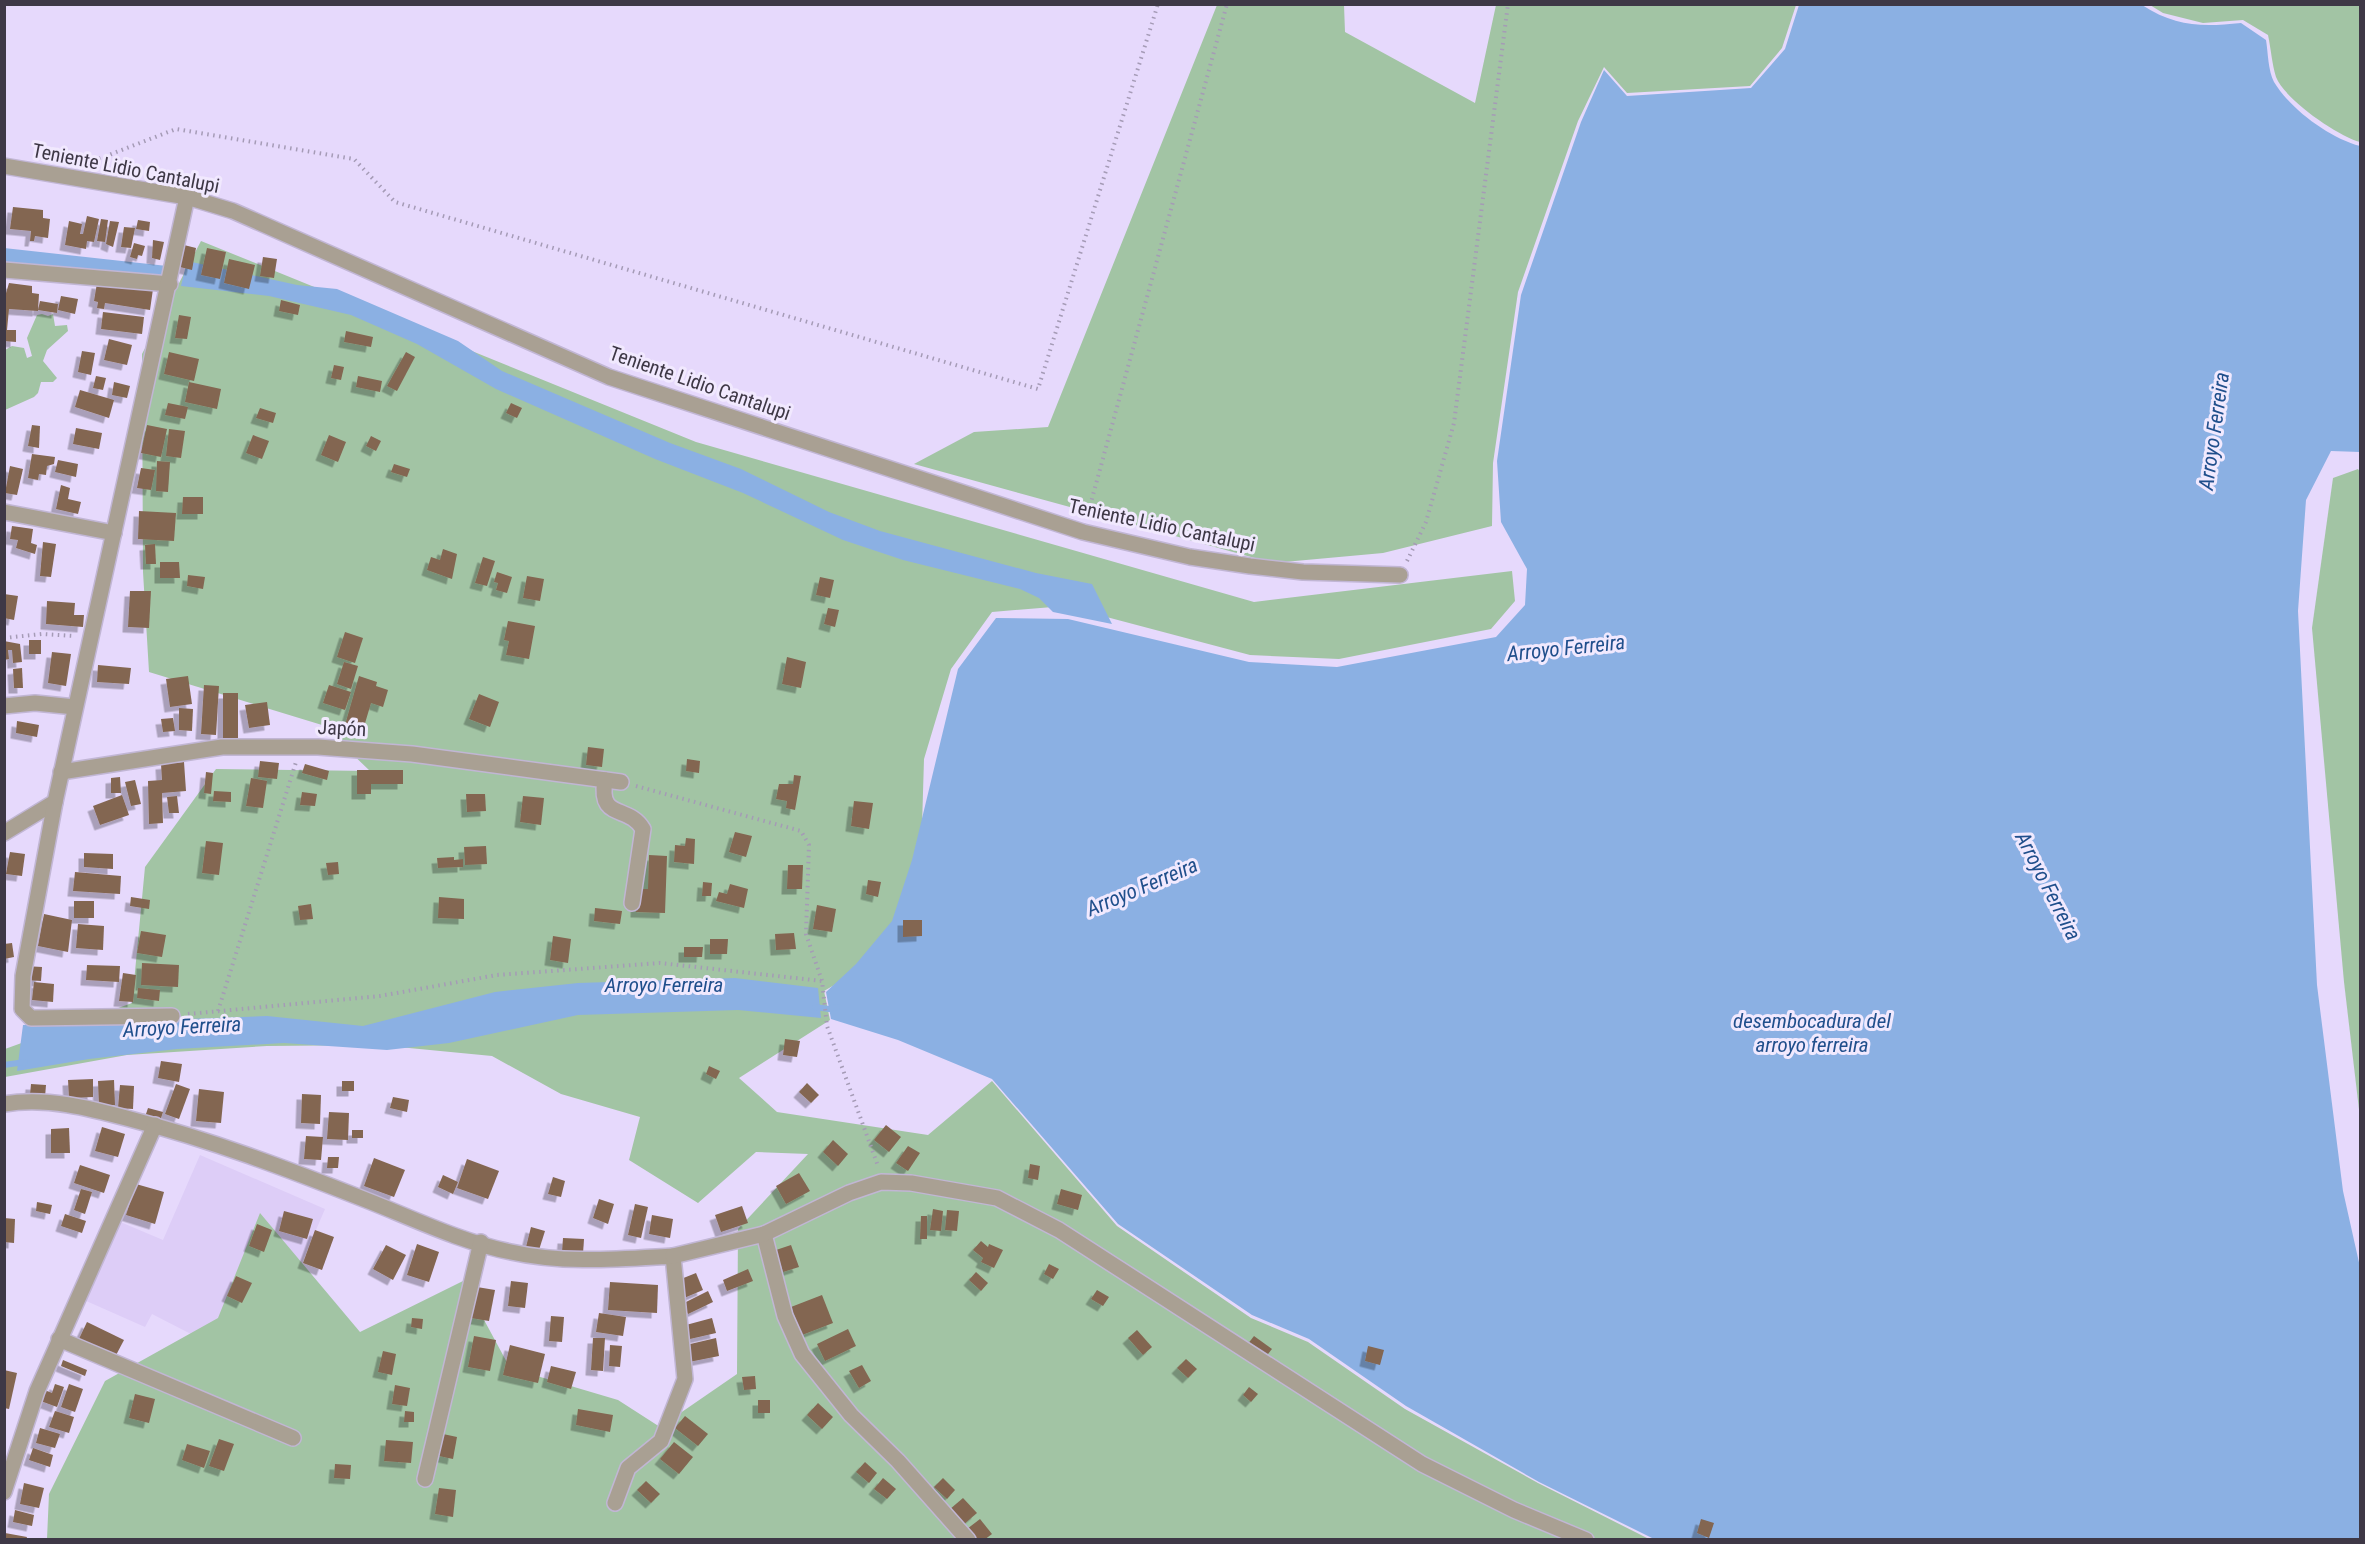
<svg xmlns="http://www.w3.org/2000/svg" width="2365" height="1544" font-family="'Roboto Condensed',sans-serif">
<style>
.built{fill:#ddcdf7}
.green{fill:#a2c4a4}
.water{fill:#8bb0e3}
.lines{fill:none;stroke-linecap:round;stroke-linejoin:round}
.stream{stroke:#8bb0e3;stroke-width:6}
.building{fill:#836651;filter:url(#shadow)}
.minor-casing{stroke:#c1b6d4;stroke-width:18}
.path{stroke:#a59bb6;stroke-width:4;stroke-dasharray:1.5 4.5;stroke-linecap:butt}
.minor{stroke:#a9a093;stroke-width:15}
.labels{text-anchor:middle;stroke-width:6;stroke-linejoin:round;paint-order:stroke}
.street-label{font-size:20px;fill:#3e3846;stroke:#f1e9fe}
.water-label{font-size:21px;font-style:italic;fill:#204f8c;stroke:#f1e9fe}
</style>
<defs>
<filter id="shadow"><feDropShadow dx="-5.5" dy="5.5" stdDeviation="0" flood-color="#0004"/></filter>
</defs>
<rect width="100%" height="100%" fill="#e6d9fc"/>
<polygon class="built" points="200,1155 325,1209 277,1321 191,1334 152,1314 145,1327 84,1300 118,1221 163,1240"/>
<g class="green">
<polygon points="1217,5 1344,5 1345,32 1475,103 1496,5 1796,5 1782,48 1750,86 1627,93 1604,67 1578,121 1518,292 1493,463 1492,526 1383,553 1273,563 914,464 974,432 1048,427"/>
<path d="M2150,5h210v137c-22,-6 -75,-42 -84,-65 -4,-13 -5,-28 -8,-42l-25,-15 -40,3 -40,-10z"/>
<polygon points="201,241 696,442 1254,602 1512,571 1515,601 1491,629 1339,659 1250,655 1065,606 992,612 951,669 924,759 921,860 905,921 862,969 824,991 830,1020 739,1078 777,1112 928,1135 992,1081 1117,1226 1251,1318 1308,1342 1405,1409 1538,1483 1649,1539 47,1539 49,1494 105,1381 218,1318 260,1213 360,1332 463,1281 510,1368 618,1400 660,1427 737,1374 738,1229 808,1154 756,1152 698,1203 629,1160 640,1117 561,1094 492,1056 378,1045 267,1046 127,1055 5,1077 5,1049 132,1003 145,867 216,769 370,771 322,725 149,672 143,572 142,354"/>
<polygon points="42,314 48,316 53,314 55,326 67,325 68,331 47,350 43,361 57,378 53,382 41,382 38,393 34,397 5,410 5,350 12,346 24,348 27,358 32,356 27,338 37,315"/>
<polygon points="2358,469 2360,472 2360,1118 2344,982 2312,628 2333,478"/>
</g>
<g class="water">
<path d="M1799,5h343c34,22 60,22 99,18l25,17c2,12 2,31 8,42 17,28 56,56 86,64v306l-29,-1 -25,49 -8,111 19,374 26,206 17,76v272h-706l-115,-57 -133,-76 -97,-67 -57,-24 -134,-91 -126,-145 -94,-39 -67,-21 -5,-27 30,-28 36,-43 20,-61 46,-191 38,-51 72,1 181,43 88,5 159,-30 29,-32 2,-36 -26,-47 -4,-61 24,-166 60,-173 23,-52 23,26 124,-8 34,-39z"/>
<polygon points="4,248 167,266 163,278 5,265"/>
<polygon points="187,261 297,285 337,289 458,341 502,371 670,443 741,469 829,512 880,531 1036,573 1092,584 1112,624 1053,612 1039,598 1020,589 903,560 843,540 743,493 655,459 496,389 417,344 351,315 269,296 181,286"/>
<polygon points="735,978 818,988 821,1018 738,1010 578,1015 449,1043 387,1050 284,1043 177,1049 89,1059 17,1071 23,1025 267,1016 363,1026 495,992 578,983"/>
</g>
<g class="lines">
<g class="stream">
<polyline points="815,1007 829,1009 837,1007"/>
<polyline points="4,1065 25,1062"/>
</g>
</g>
<g class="building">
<polygon points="13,207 43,210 43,218 50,219 48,238 35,236 34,241 30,241 31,231 10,229"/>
<polygon points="87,216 99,219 94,242 87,241 86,249 65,245 69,221 82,224 80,234 83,234"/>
<polygon points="101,219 108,220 105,242 97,241"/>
<polygon points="138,220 150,222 149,231 136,229"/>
<polygon points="110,221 119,222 113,247 106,244"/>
<polygon points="124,227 135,228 131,248 121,247"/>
<polygon points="153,240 164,242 160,260 152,258"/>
<polygon points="134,243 145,246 142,256 138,255 137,259 130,257"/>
<polygon points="184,245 196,248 192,270 180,267"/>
<polygon points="207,248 226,252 220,279 201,275"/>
<polygon points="263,257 277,259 274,278 260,276"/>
<polygon points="229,259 255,265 249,289 224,283"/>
<polygon points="9,283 32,286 32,293 39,294 38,311 9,309 7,330 16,330 16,342 4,341 4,300"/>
<polygon points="97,283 153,289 150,310 105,303 104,309 97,308 98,302 94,301"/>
<polygon points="61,296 78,299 75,314 58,310"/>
<polygon points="281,300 300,305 298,315 279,311"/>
<polygon points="40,301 58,304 57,313 38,310"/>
<polygon points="103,312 144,317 142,334 101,329"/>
<polygon points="179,315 191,317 187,339 175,338"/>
<polygon points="346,331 373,337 371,347 344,342"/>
<polygon points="109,339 132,345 127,365 104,360"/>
<polygon points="82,351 95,353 91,375 78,372"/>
<polygon points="169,352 199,359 194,381 164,374"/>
<polygon points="406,352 415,357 397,391 387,386"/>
<polygon points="334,365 344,367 341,380 331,378"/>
<polygon points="96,376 106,378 103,390 93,388"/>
<polygon points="358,376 382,381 380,392 356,387"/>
<polygon points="114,382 130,386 127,398 112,395"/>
<polygon points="189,382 221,389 217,409 185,402"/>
<polygon points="80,390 114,400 109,418 75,407"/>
<polygon points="168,403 188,407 185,419 165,415"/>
<polygon points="511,403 522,408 517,418 506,413"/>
<polygon points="260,408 276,413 273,423 256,418"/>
<polygon points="32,425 40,426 39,448 28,446"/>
<polygon points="147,425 167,429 161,457 141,453"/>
<polygon points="76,428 102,433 99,449 73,444"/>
<polygon points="169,429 185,431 181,458 166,456"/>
<polygon points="253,435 269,441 262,459 246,453"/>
<polygon points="329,435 346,442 338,462 321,455"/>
<polygon points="371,436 381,441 376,451 366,446"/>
<polygon points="32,454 55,457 54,464 47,466 46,475 39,474 38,480 28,478"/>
<polygon points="58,460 78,464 76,477 55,472"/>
<polygon points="157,461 170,462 168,492 156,491"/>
<polygon points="394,464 410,469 407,477 391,472"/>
<polygon points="10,466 23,469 17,495 5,493"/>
<polygon points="141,468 155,470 151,490 137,488"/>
<polygon points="61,485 70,488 68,499 81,502 78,514 56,509"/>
<polygon points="183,497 203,497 203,514 182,514"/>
<polygon points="139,511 176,513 174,541 138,539"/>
<polygon points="12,526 33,529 31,543 37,545 35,554 16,548 18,540 10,539"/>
<polygon points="43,542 56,544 51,577 40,576"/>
<polygon points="155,544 156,564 146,564 145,545"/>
<polygon points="443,549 457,554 452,579 427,570 431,557 440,560"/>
<polygon points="483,557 495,561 487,586 475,583"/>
<polygon points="160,562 179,562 180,578 160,578"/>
<polygon points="497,572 512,577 507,593 496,590 498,583 494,582"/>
<polygon points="188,575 205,577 203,589 187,586"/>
<polygon points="527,576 544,579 540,601 523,598"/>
<polygon points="820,577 834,580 830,598 816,595"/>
<polygon points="130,591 151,591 149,628 128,627"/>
<polygon points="4,594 18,596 14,620 4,618"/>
<polygon points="47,601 75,603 74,615 84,615 83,627 46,624"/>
<polygon points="828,608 839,610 835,627 824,624"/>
<polygon points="508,621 535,626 529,659 506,655 509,641 504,640"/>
<polygon points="345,632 363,638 355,663 337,657"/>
<rect x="29" y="640" width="12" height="14"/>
<polygon points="4,641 20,644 22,662 13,663 12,650 8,650 9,659 4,660"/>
<polygon points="52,652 71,654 66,686 48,683"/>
<polygon points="787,657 806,662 801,688 782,684"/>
<polygon points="344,662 358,666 351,689 337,684"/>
<polygon points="98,665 131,668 129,684 97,682"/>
<polygon points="22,668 23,688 14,688 13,669"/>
<polygon points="188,676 192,704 170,707 166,679"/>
<polygon points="359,676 377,682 376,686 388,690 383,707 371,703 363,730 345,725"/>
<polygon points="204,685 219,686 216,735 201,734"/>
<polygon points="329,685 351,692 345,710 323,703"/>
<rect x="223" y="693" width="15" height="45"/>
<polygon points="479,694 499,702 490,727 469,719"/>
<polygon points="267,702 270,725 249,728 245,705"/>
<polygon points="179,708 193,709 192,731 179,730"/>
<polygon points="173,718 175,731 163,732 161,719"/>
<polygon points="17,721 39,725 37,737 16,733"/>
<polygon points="588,747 604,749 602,767 586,765"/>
<polygon points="687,759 700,761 699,773 686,771"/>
<polygon points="260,761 279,763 277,779 258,777"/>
<polygon points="184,762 186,791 162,793 163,823 149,824 148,781 162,780 161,764"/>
<polygon points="305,764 329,771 327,780 302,773"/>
<polygon points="357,770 403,770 403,784 371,784 371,794 357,794"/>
<polygon points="206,772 213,773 211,794 204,793"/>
<polygon points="794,775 801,776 795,810 786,808 787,801 776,799 779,784 793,784"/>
<polygon points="120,777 121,793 111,793 111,778"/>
<polygon points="251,778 267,781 263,808 246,806"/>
<polygon points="135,780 141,804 131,806 125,782"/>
<polygon points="214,791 231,792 231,802 213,801"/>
<polygon points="302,792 317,794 315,806 300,805"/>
<polygon points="466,794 485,794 486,811 467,812"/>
<polygon points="122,795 129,815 100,825 93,806"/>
<polygon points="177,796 179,813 169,813 167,797"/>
<polygon points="523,796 544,798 541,825 520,822"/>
<polygon points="854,801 873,803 869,829 851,826"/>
<polygon points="735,832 752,836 746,857 729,852"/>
<polygon points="686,838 695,839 694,864 674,862 675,845 685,846"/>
<polygon points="206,841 223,843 219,875 202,873"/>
<polygon points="486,846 487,864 465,865 464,847"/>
<polygon points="10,852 25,854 22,876 6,874"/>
<polygon points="84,853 113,854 113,869 84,867"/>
<polygon points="649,855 667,856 665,913 636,912 637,889 648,889"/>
<polygon points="454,857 454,860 463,859 463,867 438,868 437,858"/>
<polygon points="338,862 339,874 328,875 326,863"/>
<polygon points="788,865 803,865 802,889 787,889"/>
<polygon points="75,872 121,876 120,894 73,891"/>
<polygon points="868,880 881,882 878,897 866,894"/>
<polygon points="703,882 712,883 711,896 702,896"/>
<polygon points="730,884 748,889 744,908 716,901 719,892 727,894"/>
<polygon points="131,897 150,900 149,909 130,906"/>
<polygon points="439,897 464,899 464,919 438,918"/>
<rect x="74" y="901" width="20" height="17"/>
<polygon points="311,904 313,919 300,920 298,906"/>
<polygon points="817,905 836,909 832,932 813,929"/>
<polygon points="595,908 622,911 620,924 594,921"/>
<polygon points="44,914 72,920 68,952 38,946"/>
<polygon points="903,920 922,920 922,936 903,937"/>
<polygon points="78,924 104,926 103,950 76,948"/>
<polygon points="141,931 166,935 162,957 137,953"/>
<polygon points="794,933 796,949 776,950 775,934"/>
<polygon points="553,936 571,939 568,963 550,960"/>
<polygon points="710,939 728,939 727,954 710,954"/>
<polygon points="12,943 14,957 4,959 4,944"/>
<polygon points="684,947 703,947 702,957 684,957"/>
<polygon points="142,963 179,965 178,987 141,985"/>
<polygon points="87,965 120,966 119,982 86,980"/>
<polygon points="25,966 42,967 41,981 25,980"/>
<polygon points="123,973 136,975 133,1002 119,1001"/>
<polygon points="34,982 54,984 53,1002 32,1000"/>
<polygon points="138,988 160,990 159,1001 137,998"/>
<polygon points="785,1039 800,1041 797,1057 783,1055"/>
<polygon points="161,1061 182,1064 179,1082 158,1078"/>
<polygon points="709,1066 720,1071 716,1079 706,1074"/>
<polygon points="93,1079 93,1097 69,1098 68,1080"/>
<polygon points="114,1080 115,1105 99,1106 98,1081"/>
<rect x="342" y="1081" width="12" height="10"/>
<polygon points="807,1083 819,1095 811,1103 799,1092"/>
<polygon points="31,1084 46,1085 45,1097 30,1095"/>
<polygon points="176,1084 190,1089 179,1119 165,1114"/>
<polygon points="120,1085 134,1086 133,1109 118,1108"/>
<polygon points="199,1089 224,1092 221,1123 196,1121"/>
<polygon points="302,1094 321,1095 320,1124 301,1123"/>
<polygon points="393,1097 409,1100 407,1112 390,1108"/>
<polygon points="148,1108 163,1112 160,1121 145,1117"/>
<polygon points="329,1112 349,1113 348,1140 327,1139"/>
<polygon points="886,1125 901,1137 889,1152 874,1140"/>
<polygon points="102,1127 125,1134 118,1157 95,1151"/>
<polygon points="69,1128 70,1153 51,1153 51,1129"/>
<rect x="352" y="1130" width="11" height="8"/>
<polygon points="306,1136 323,1137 321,1160 304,1159"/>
<polygon points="833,1140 848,1154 838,1166 823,1152"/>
<polygon points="908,1146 920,1153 908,1171 896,1163"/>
<polygon points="328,1157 339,1157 338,1168 327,1168"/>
<polygon points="374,1158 405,1170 394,1197 364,1186"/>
<polygon points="467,1159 499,1171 488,1199 457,1188"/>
<polygon points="1030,1164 1040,1166 1038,1180 1028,1178"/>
<polygon points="80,1165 110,1175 104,1193 74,1183"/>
<polygon points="799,1173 810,1191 786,1204 776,1186"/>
<polygon points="443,1175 458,1182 453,1194 438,1187"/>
<polygon points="553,1177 565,1181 561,1197 548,1194"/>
<polygon points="136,1184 164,1192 155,1224 126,1215"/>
<polygon points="81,1189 92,1192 85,1214 74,1210"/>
<polygon points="1061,1189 1082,1195 1078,1210 1057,1204"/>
<polygon points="599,1199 614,1204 608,1224 593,1218"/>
<polygon points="37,1202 52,1205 50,1214 36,1211"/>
<polygon points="635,1204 648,1207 641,1238 628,1235"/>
<polygon points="742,1206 748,1223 721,1232 715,1215"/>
<polygon points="933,1209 943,1211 941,1231 930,1230"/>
<polygon points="947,1210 959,1211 957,1231 945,1230"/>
<polygon points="284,1211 313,1219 307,1239 279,1231"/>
<polygon points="65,1214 86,1221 82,1233 61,1226"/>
<polygon points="652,1215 673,1219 670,1238 649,1234"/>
<polygon points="921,1216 927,1216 927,1239 920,1239"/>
<polygon points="4,1218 15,1219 14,1243 4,1242"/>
<polygon points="257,1224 272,1230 264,1252 249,1246"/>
<polygon points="531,1227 545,1231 539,1250 526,1247"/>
<polygon points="315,1230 334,1237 322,1270 303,1263"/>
<polygon points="563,1238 584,1239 583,1254 562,1252"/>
<polygon points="981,1241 988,1247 989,1244 1003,1250 994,1268 981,1262 983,1258 973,1250"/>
<polygon points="417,1244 439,1252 429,1282 407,1275"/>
<polygon points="386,1245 406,1255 393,1280 373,1269"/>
<polygon points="791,1245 799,1267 783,1272 776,1250"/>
<polygon points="1049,1264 1059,1269 1053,1279 1044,1274"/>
<polygon points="748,1269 753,1281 727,1291 723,1280"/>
<polygon points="976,1272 988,1283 981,1291 969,1280"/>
<polygon points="696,1273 703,1290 684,1298 676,1281"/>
<polygon points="236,1276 252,1283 242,1303 227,1296"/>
<polygon points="511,1281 528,1283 525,1308 508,1306"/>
<polygon points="610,1282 658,1285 657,1313 608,1310"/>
<polygon points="471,1286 495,1290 489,1321 465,1317"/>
<polygon points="1097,1290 1109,1297 1103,1306 1091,1299"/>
<polygon points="708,1291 713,1302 688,1314 682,1304"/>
<polygon points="822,1295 833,1323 802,1335 791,1307"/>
<polygon points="599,1313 626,1317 623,1336 596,1332"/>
<polygon points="551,1316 564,1317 562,1342 549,1341"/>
<polygon points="412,1318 423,1319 422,1329 411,1327"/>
<polygon points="712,1318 716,1333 690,1339 686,1325"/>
<polygon points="87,1322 124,1340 114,1359 78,1341"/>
<polygon points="848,1329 856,1346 825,1361 817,1344"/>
<polygon points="1137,1330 1152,1347 1143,1355 1128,1338"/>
<polygon points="474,1336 496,1340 490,1371 468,1367"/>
<polygon points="1254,1336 1272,1349 1264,1359 1247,1345"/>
<polygon points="593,1338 605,1338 603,1371 591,1370"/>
<polygon points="716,1338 719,1356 689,1362 686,1345"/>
<polygon points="510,1345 545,1354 538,1383 503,1375"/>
<polygon points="610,1345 622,1346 620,1367 609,1366"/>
<polygon points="1368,1346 1384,1350 1380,1365 1365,1361"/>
<polygon points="383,1351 396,1354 392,1375 378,1372"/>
<polygon points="1186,1359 1197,1369 1188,1378 1177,1368"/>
<polygon points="63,1360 87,1370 85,1376 61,1366"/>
<polygon points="862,1365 871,1381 859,1388 849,1371"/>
<polygon points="551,1366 576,1372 571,1389 547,1382"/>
<polygon points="4,1370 17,1373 9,1409 4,1408"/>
<polygon points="755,1376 756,1389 744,1390 742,1377"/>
<polygon points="55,1384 64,1387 57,1407 38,1400 42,1389 52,1393"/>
<polygon points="69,1384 83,1389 75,1412 61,1407"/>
<polygon points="395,1385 410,1388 407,1406 392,1404"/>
<polygon points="1249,1387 1258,1394 1251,1402 1243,1395"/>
<polygon points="135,1394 155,1399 149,1423 129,1418"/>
<rect x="758" y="1400" width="12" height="13"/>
<polygon points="818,1403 833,1417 822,1429 807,1415"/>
<polygon points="578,1409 613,1415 610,1432 576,1425"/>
<polygon points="55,1411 74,1417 69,1433 49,1427"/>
<polygon points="405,1411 414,1412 414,1422 404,1422"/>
<polygon points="685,1416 708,1434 698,1446 675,1428"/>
<polygon points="40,1428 60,1434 55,1448 36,1443"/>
<polygon points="443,1434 457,1437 453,1459 439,1456"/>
<polygon points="219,1439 234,1444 224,1471 209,1466"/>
<polygon points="386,1440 413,1442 411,1463 384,1461"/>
<polygon points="674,1442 693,1457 679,1474 660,1459"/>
<polygon points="187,1444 210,1451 204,1468 182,1460"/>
<polygon points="33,1448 53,1455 50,1467 29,1460"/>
<polygon points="865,1462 877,1473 869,1483 856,1472"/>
<polygon points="335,1464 351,1465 350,1479 334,1478"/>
<polygon points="883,1478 896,1489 887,1499 874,1489"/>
<polygon points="943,1478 955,1490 947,1499 934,1487"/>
<polygon points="646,1481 660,1494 651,1503 637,1490"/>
<polygon points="24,1483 44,1488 39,1508 20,1504"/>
<polygon points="439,1488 456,1490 453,1517 435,1514"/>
<polygon points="963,1498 977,1513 963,1525 949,1510"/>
<polygon points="15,1510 34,1515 32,1526 13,1522"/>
<polygon points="980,1519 992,1534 984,1540 976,1540 967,1529"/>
<polygon points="1701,1519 1714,1523 1709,1538 1697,1533"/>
<polygon points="5,1533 27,1537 26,1540 4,1540"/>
</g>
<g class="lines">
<defs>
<g id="minor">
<polyline points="4,166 187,197 233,211 609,377 1083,532 1190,557 1250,566 1303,572 1400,575"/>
<polyline points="4,270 170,284"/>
<polyline points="4,512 114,533"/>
<polyline points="4,706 35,703 75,707"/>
<polyline points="61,772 222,747 318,747 412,754 621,782"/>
<path d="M605,780c-7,41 23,24 38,49l-11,74"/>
<polyline points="4,833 55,802"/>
<polyline points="172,1016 31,1018 22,1009 23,976 55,802 187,197"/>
<path d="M4,1104c43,-7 85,4 126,15 81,21 158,50 236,81 46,18 95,42 145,52 53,12 108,7 162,4l12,123 -24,62 -33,27 -13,35"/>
<polyline points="764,1234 785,1316 802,1354 851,1415 898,1461 968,1540"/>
<polyline points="673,1256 764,1234 849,1193 881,1182 911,1183 997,1198 1059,1230 1422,1464 1514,1510 1586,1540"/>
<polyline points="59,1339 293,1438"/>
<polyline points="425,1479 481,1242"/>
<polyline points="4,1492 37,1391 155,1125"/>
</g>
</defs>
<use href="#minor" class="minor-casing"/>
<g class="path">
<polyline points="88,163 176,129 354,159 395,202 1038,389 1158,4"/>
<polyline points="1087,517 1227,4"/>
<polyline points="1407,561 1426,522 1454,423 1508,4"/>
<polyline points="4,638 42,634 75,636"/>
<polyline points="636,786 801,831 809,845 806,934 822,981 827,1026 878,1166"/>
<polyline points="218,1011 296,762"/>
<polyline points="188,1014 380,996 497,975 660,963 822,981"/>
</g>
<use href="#minor" class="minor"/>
</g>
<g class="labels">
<g class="street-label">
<text transform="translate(126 168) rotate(11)" y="7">Teniente Lidio Cantalupi</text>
<text transform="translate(700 383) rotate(19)" y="7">Teniente Lidio Cantalupi</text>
<text transform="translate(1162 525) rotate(12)" y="7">Teniente Lidio Cantalupi</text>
<text transform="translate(342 728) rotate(3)" y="7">Japón</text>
</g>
<g class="water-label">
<text transform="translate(2214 431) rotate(-82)" y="7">Arroyo Ferreira</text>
<text transform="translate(1566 648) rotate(-6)" y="7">Arroyo Ferreira</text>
<text transform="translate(2048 886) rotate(63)" y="7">Arroyo Ferreira</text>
<text transform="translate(1142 887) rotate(-23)" y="7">Arroyo Ferreira</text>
<text x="664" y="992">Arroyo Ferreira</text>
<text x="1812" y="1028">desembocadura del<tspan x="1812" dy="24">arroyo ferreira</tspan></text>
<text transform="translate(182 1027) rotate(-3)" y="7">Arroyo Ferreira</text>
</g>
</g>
<rect width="2365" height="1544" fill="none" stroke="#3e3846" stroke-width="12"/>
</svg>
